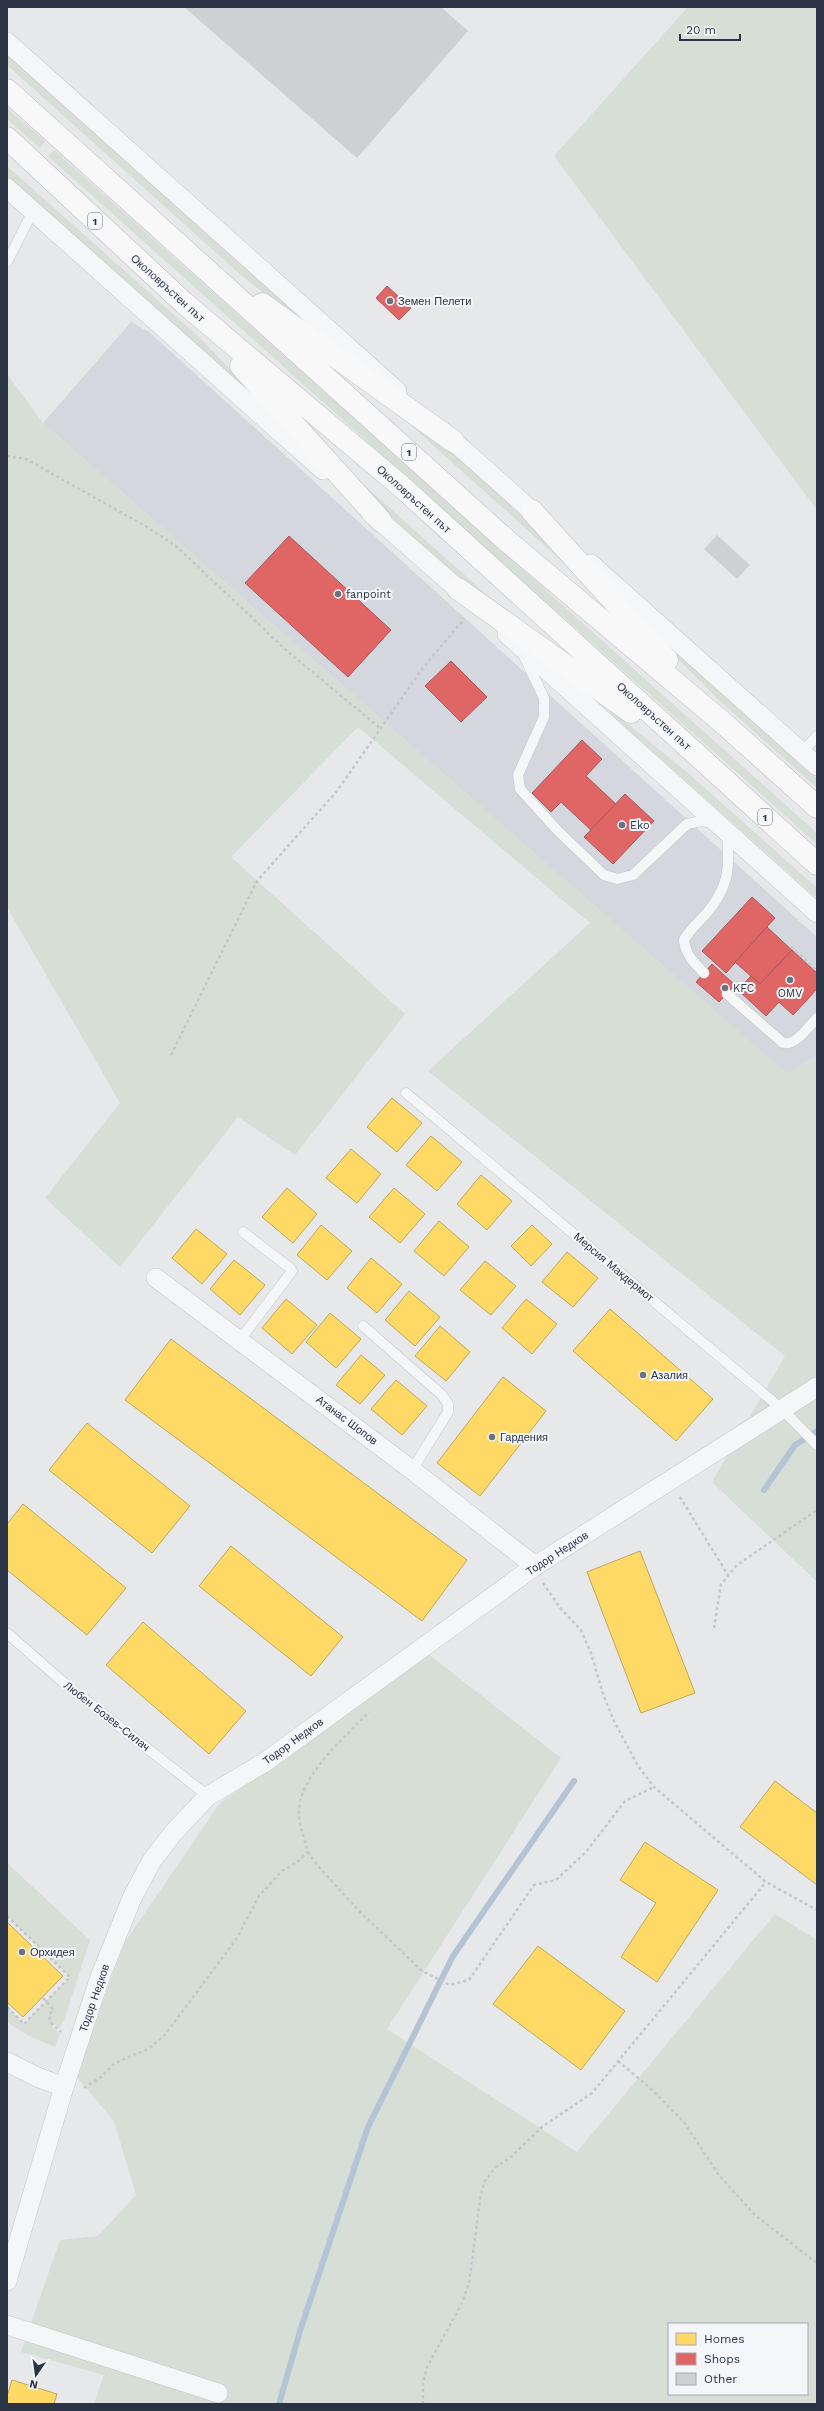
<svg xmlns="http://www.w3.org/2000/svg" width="824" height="2411" font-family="'Work Sans',sans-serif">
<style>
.built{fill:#d4d7dd}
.green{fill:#d6ded6;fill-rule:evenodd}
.homes{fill:#ffd966;stroke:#bfa85c}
.shops{fill:#e06666;stroke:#aa575c}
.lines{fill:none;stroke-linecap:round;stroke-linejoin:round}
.stream{stroke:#b4c4d5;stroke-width:6}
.building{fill:#ced0d3}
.lane-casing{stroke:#c4c6c8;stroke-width:11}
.street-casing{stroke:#c4c6c8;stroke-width:20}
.highway-casing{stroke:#b8bbbf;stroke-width:23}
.path{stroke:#c5c6ca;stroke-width:2.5;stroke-dasharray:3 3;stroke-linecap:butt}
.lane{stroke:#f5f6f7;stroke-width:10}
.street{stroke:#f5f6f7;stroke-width:19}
.highway{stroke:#f8f8f8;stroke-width:22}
.poi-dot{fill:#6c737f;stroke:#f4f6f9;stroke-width:1.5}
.labels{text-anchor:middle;stroke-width:4;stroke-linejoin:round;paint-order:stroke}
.shield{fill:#f4f6f9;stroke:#676e7b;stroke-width:1}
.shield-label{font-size:10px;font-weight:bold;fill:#2b3445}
.street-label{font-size:11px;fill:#2b3445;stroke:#f4f6f9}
.poi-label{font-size:11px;fill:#2b3445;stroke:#f4f6f9;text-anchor:start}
</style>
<rect width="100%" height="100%" fill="#e6e8ea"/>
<polygon class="built" points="131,322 149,332 817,937 817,1056 787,1074 43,423"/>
<g class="green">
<polygon points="688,7 817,7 817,510 554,156"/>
<polygon points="7,53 319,334 317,336 242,276 7,65"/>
<polygon points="7,108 45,141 40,148 7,119"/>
<polygon points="54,150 817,833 817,844 48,156"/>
<polygon points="7,166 200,338 257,397 255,398 7,176"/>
<polygon points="7,374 43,423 787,1073 817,1056 817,1582 712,1482 785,1356 428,1071 590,923 358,727 231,857 405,1014 295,1155 238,1117 120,1267 45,1198 120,1103 7,907"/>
<polygon points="405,417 461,460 538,531 584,581 404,419"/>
<path d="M354,476l172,154c-64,-42 -120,-98 -174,-152z"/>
<polygon points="674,651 817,779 817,788 721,702 672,653"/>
<polygon points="611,710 689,774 817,888 817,898 609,712"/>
<path d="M427,1653l134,105 -174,271 190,123 198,-238 42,26v464h-723l10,-29 -83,-23 39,-112 38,-4 38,-41 -22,-74 -39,-46 50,-133 95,-139zM669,2324h138v70h-138z"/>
<polygon points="7,1863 90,1940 64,2021 59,2028 55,2024 52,2027 60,2034 55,2047 29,2036 7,2022 7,2007 24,2024 70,1977 7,1916"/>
</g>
<g class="homes">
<polygon points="392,1098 422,1123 397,1152 367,1127"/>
<polygon points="431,1136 462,1162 437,1191 406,1165"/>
<polygon points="351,1149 381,1174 357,1203 326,1178"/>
<polygon points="481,1175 512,1201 487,1230 457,1204"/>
<polygon points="287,1188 317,1214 293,1243 262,1217"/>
<polygon points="394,1188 425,1214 400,1243 369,1217"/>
<polygon points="439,1221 469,1247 444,1276 414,1251"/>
<polygon points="321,1225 352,1251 327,1280 297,1255"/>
<polygon points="532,1225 552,1244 531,1266 511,1246"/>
<polygon points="196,1229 227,1254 202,1284 172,1258"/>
<polygon points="567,1252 598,1278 573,1307 542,1282"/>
<polygon points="371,1258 402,1284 377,1313 347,1288"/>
<polygon points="234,1260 265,1285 240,1315 210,1289"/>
<polygon points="485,1261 516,1286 491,1315 460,1290"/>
<polygon points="409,1291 440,1317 415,1346 385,1320"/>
<polygon points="286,1299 317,1325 292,1354 262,1328"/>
<polygon points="526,1299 557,1324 532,1354 502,1328"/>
<polygon points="610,1309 713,1399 676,1441 573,1351"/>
<polygon points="330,1313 361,1339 336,1368 306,1342"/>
<polygon points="440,1326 470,1352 446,1381 415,1356"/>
<polygon points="171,1339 467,1560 422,1621 125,1400"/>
<polygon points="361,1355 385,1375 360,1404 336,1385"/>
<polygon points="503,1377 546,1411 480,1496 437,1463"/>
<polygon points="396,1380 427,1406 402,1435 371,1409"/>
<polygon points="87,1423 190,1506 152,1553 49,1470"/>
<polygon points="23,1504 126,1588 87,1635 7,1570 7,1524"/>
<polygon points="231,1546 343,1637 311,1676 199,1586"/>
<polygon points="640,1551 695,1693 641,1713 587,1572"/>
<polygon points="143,1622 246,1711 209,1754 106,1665"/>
<polygon points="775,1781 817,1813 817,1885 740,1827"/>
<polygon points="645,1842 718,1890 657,1982 621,1957 656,1903 620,1880"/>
<polygon points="7,1922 63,1976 23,2017 7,2002"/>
<polygon points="538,1946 625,2011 581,2070 493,2004"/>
<polygon points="12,2380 57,2394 54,2404 7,2404 7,2396"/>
</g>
<g class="shops">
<polygon points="387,286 411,308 399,320 376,298"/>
<polygon points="289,536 391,630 348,677 245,583"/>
<polygon points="451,661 487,697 461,722 425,686"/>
<polygon points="582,740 602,759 586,776 618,806 593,832 561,802 551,812 532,793"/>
<polygon points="625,794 654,821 613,864 584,837"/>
<polygon points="752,897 775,918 726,973 702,951"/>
<polygon points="767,927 794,952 762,986 735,962"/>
<polygon points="792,950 817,973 817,989 793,1015 779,1002 766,1016 738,990 751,976 760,984"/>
<polygon points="712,964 735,985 719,1002 696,982"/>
</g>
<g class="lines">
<g class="stream">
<polyline points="764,1490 795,1445 817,1431"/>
<polyline points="279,2404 300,2331 368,2127 453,1956 574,1781"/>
</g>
</g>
<g class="building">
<polygon points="184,7 441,7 468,31 357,158"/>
<polygon points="717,535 750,565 737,579 704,549"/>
</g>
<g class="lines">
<defs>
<g id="lane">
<polyline points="7,262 33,211"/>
<polyline points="523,654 544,698 544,717 518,775 520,789 558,831 604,875 617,879 633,875 687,824 702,821 713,823"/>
<polyline points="802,752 817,736"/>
<path d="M704,973c-9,-9 -19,-19 -20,-33 5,-9 14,-18 22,-26 23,-27 24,-46 21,-80"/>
<path d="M727,994l56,49c13,3 25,-16 34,-25"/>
<polyline points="406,1093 782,1409 817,1445"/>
<polyline points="363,1326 442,1395 448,1404 448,1412 412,1470"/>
<polyline points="240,1340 292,1271 290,1268 243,1232"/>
<polyline points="7,1633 64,1683 208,1796"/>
</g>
<g id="street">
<polyline points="7,42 397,391"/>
<polyline points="7,188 323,470"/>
<polyline points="442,431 543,521"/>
<polyline points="370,512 468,598"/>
<polyline points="591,564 817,766"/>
<polyline points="507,634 817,913"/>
<polyline points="156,1278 412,1470 535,1566"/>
<polyline points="7,2062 37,2077 64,2087"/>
<polyline points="7,2281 64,2087 100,1977 132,1898 151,1862 173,1833 208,1796 265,1762 535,1566 817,1387"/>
<polyline points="7,2325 218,2393"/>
</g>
<g id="highway">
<polyline points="7,90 506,540 722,722 817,807"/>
<polyline points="7,138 184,303 402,487 817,864"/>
<polyline points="262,304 453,441"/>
<polyline points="241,366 381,521"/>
<polyline points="532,511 667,660"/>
<polyline points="458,589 631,712"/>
</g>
</defs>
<use href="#lane" class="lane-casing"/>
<use href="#street" class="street-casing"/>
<use href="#highway" class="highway-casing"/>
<g class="path">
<polyline points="7,456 26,459 147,527 176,546 287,651 380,728"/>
<polyline points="791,947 817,971"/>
<polyline points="171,1055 257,881 337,791 422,669 464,619"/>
<polyline points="680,1497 728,1575"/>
<polyline points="543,1583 561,1609 581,1630 591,1653 603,1694 614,1721 638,1766 654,1787 766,1882 817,1910"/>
<polyline points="714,1628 721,1584 737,1565 817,1510"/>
<polyline points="308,1852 317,1865 359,1911 422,1971 450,1985 469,1980 534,1885 556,1880 586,1852 625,1801 654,1787"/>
<polyline points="7,1916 70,1977 24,2024 7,2007"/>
<polyline points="43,1998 53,2009 49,2016 50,2022 61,2032"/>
<polyline points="618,2061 650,2088 684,2122 718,2174 755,2215 817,2263"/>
<path d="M84,2088l17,-11 14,-14 33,-14 16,-13 73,-98 22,-42 23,-25 14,-8 12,-11c-3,-12 -8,-24 -9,-36 -3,-38 46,-79 70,-104"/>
<polyline points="423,2404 423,2382 427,2367 461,2305 469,2283 480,2200 484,2182 495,2168 512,2156 542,2127 592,2093 766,1882"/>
</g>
<use href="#lane" class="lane"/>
<use href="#street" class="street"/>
<use href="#highway" class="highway"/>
</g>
<g class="poi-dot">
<circle cx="390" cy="301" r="4"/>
<circle cx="338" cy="594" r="4"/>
<circle cx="622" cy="825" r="4"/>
<circle cx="790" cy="980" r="4"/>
<circle cx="725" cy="988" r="4"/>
<circle cx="643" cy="1375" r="4"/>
<circle cx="492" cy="1437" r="4"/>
<circle cx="22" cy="1952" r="4"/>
</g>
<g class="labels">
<g class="shield">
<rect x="88" y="213" width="14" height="16" rx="3"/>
<rect x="402" y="444" width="14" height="16" rx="3"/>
<rect x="758" y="809" width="14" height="16" rx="3"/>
</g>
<g class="shield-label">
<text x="95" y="225">1</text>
<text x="409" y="456">1</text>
<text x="765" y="821">1</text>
</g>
<g class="street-label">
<text transform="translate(168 288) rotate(42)" y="4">Околовръстен път</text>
<text transform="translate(414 499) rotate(42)" y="4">Околовръстен път</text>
<text transform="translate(654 716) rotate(42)" y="4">Околовръстен път</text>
<text transform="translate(614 1267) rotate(40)" y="4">Мерсия Макдермот</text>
<text transform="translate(347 1420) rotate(37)" y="4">Атанас Шопов</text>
<text transform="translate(557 1553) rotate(-33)" y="4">Тодор Недков</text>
<text transform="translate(107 1716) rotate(38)" y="4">Любен Бозев-Силач</text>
<text transform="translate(293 1741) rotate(-36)" y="4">Тодор Недков</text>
<text transform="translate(94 1998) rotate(-71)" y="4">Тодор Недков</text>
</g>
<g class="poi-label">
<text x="398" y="305">Земен Пелети</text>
<text x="346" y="598">fanpoint</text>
<text x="630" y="829">Eko</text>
<text x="733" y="992">KFC</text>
<text x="790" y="997" text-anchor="middle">OMV</text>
<text x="651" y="1379">Азалия</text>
<text x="500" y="1441">Гардения</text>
<text x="30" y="1956">Орхидея</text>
</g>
</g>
<rect width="824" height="2411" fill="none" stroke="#2b3445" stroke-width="16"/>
<rect x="668" y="2323" width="140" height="72" fill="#f4f6f9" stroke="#a4a8b1"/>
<rect x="676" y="2333" width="20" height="12" fill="#ffd966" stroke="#a4a8b1"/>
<text x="704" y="2343" font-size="12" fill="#2b3445">Homes</text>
<rect x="676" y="2353" width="20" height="12" fill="#e06666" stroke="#a4a8b1"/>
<text x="704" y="2363" font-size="12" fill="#2b3445">Shops</text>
<rect x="676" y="2373" width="20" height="12" fill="#ced0d3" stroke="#a4a8b1"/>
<text x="704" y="2383" font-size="12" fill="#2b3445">Other</text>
<g transform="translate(36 2375) rotate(193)" stroke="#f4f6f9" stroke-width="3" paint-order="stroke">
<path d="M0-3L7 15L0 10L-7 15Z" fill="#2b3445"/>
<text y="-6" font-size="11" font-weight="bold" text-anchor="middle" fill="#2b3445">N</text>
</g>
<path d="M680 34v6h60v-6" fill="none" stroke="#2b3445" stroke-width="2"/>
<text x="686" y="34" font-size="12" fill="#2b3445" stroke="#f4f6f9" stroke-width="3" paint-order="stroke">20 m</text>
</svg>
